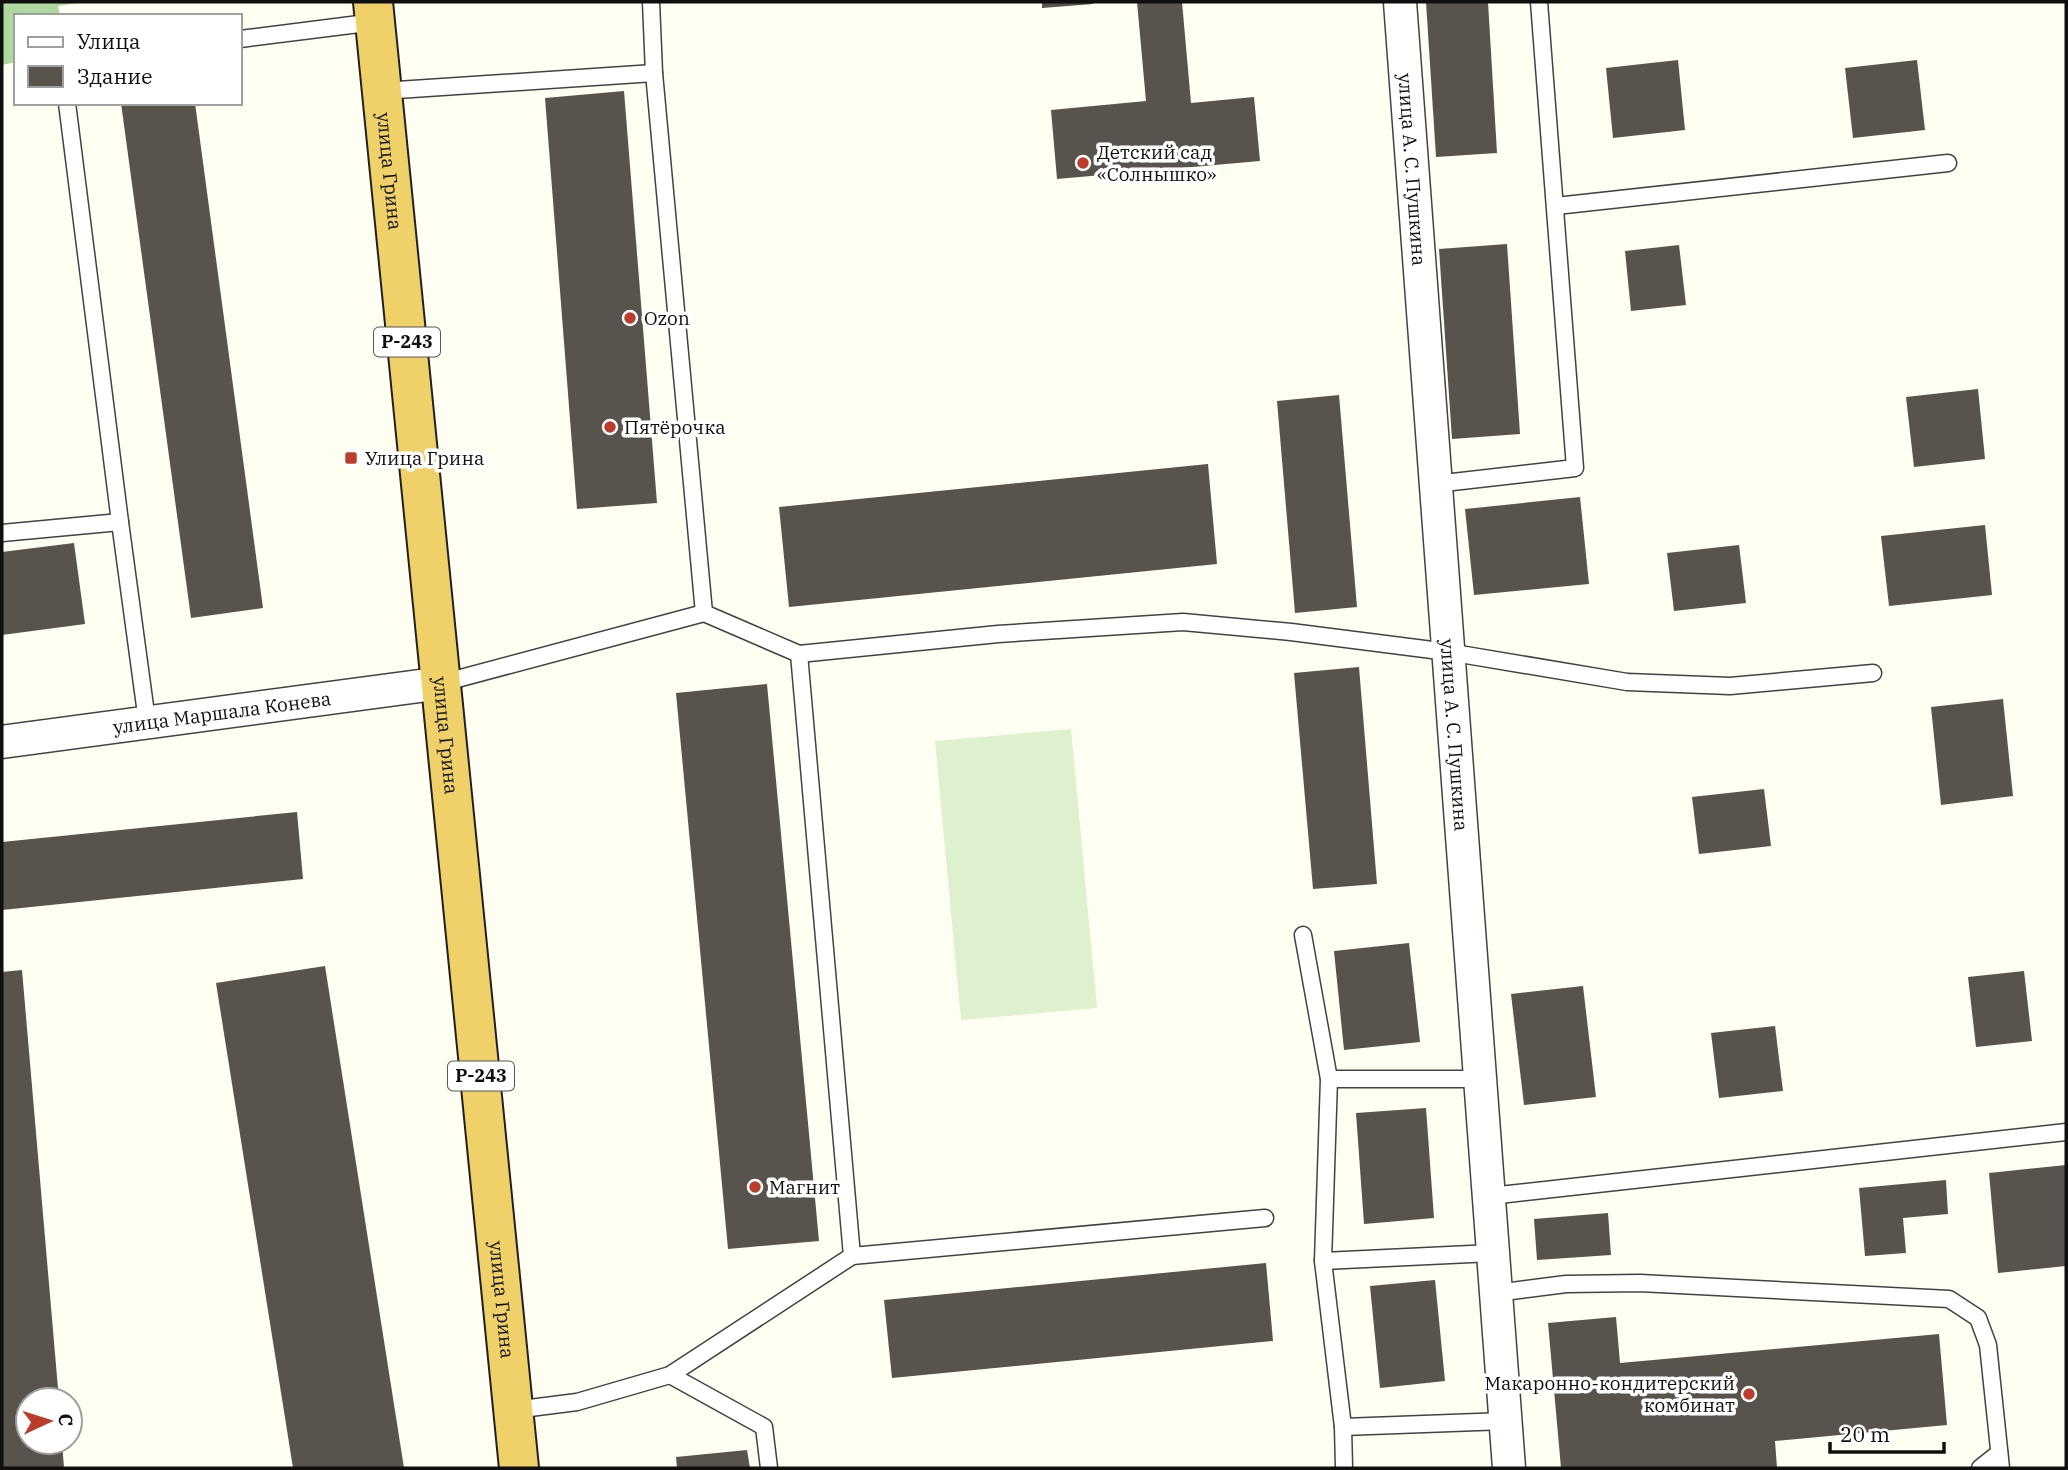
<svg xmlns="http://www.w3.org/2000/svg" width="2068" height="1470" font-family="'IBM Plex Serif',serif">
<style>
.forest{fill:#aed89d}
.pitch{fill:#dff0ce}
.building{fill:#58534c}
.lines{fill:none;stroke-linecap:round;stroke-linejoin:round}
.service-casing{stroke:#424242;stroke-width:19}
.minor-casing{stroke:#424242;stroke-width:35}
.trunk-casing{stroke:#202020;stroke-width:42}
.service{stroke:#fff;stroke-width:16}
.minor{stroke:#fff;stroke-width:32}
.trunk{stroke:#f0d068;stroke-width:38}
.poi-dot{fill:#ba3d2d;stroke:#fff;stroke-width:2.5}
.labels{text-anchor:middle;stroke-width:7;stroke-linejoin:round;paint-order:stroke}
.shield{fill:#fff;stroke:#575757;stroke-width:2}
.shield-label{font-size:18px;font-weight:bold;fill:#0f0f0f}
.poi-label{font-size:19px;fill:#0f0f0f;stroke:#fff;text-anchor:start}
.street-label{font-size:19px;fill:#0f0f0f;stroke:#fff}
</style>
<rect width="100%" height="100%" fill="#fefef3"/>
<polygon class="forest" points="2,2 83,2 58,6 60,16 16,16 16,62 2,65"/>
<polygon class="pitch" points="1071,729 1097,1008 961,1020 935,741"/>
<g class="building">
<polygon points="1042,2 1093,2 1093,4 1042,8"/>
<polygon points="1137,2 1182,2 1191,103 1254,97 1260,161 1057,179 1051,110 1146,101"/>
<polygon points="1426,2 1488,2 1497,153 1436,157"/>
<polygon points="1678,60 1685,130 1613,138 1606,68"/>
<polygon points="1917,60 1925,130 1853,138 1845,68"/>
<polygon points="624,91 657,503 577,509 545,98"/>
<polygon points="121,103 195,103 263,608 191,618"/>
<polygon points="1507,244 1520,434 1452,439 1439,249"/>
<polygon points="1679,245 1686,305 1631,311 1625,251"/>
<polygon points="1978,389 1985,459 1914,467 1906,397"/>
<polygon points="1339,395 1357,607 1295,613 1277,401"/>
<polygon points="1208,464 1217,564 789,607 779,507"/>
<polygon points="1580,497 1589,584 1474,595 1465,509"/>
<polygon points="1985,525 1992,595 1889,606 1881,536"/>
<polygon points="74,543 85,624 2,635 2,552"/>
<polygon points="1739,545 1746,603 1674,611 1667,553"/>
<polygon points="1359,667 1377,884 1313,889 1294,673"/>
<polygon points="767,684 819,1241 728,1249 676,693"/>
<polygon points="2003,699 2013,796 1941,805 1931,707"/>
<polygon points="1764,789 1771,846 1699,854 1692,797"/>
<polygon points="297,812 303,879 2,910 2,842"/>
<polygon points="1409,943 1420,1042 1344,1050 1334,951"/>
<polygon points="325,966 404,1468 293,1468 216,983"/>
<polygon points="22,970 59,1400 28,1400 28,1442 62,1442 64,1468 2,1468 2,972"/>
<polygon points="2024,971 2032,1041 1976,1047 1968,977"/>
<polygon points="1583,986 1596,1097 1524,1105 1511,994"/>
<polygon points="1775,1026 1783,1091 1719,1098 1711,1033"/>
<polygon points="1426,1108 1434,1218 1364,1224 1356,1113"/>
<polygon points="2066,1165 2066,1266 1998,1273 1989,1173"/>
<polygon points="1946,1180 1948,1214 1903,1218 1906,1253 1865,1256 1859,1188"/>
<polygon points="1608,1213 1611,1255 1537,1260 1534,1219"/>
<polygon points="1266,1263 1273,1341 892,1378 884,1300"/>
<polygon points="1435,1280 1445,1381 1380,1388 1370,1286"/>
<polygon points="1616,1317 1620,1363 1939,1334 1947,1425 1775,1441 1777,1468 1561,1468 1548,1323"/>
<polygon points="747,1450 750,1468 677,1468 676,1457"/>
</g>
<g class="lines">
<defs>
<g id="service">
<polyline points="651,2 654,73 704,613"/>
<polyline points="240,39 375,22"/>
<polyline points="382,91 654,73"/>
<polyline points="67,103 120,522 147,721"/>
<polyline points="1556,206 1948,163"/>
<polyline points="1435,484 1575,468 1539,2"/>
<polyline points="2,533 120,522"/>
<polyline points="799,654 998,634 1183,622 1291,632 1448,652 1627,682 1730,686 1873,673"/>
<polyline points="442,683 704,613 799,654 852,1256 670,1375 577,1402 514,1410"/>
<polyline points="1303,935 1329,1079 1323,1261 1343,1427 1344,1468"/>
<polyline points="1329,1079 1480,1079"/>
<polyline points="1490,1196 2066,1132"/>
<polyline points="852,1256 1265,1218"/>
<polyline points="1323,1261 1492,1253"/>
<polyline points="1496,1293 1566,1284 1640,1283 1949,1299 1978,1318 1988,1345 2001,1468"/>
<polyline points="670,1375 764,1427 769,1468"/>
<polyline points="1343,1427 1505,1421"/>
<polyline points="1980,1468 1999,1453"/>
</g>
<g id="minor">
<path id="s1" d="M1400,2l109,1466"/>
<path id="s2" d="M2,742l440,-59"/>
</g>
<g id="trunk">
<path id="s3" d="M373,2l146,1466"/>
</g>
</defs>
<use href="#service" class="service-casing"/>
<use href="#minor" class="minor-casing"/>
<use href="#trunk" class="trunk-casing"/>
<use href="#service" class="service"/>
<use href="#minor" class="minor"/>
<use href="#trunk" class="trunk"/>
</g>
<g class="poi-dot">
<circle cx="1083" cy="163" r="7"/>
<circle cx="630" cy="318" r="7"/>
<circle cx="610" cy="427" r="7"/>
<rect x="344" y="451" width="14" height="14" rx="3.5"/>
<circle cx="755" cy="1187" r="7"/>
<circle cx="1749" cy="1394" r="7"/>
</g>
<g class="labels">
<g class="shield">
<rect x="374" y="327.5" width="66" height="29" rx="5"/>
<rect x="448" y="1061.5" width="66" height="29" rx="5"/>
</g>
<g class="shield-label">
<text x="407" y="348">Р-243</text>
<text x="481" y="1082">Р-243</text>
</g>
<g class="poi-label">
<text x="1097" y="159">Детский сад<tspan x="1097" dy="22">«Солнышко»</tspan></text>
<text x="644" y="325">Ozon</text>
<text x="624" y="434">Пятёрочка</text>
<text x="365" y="465">Улица Грина</text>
<text x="769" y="1194">Магнит</text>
<text x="1735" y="1390" text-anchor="end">Макаронно-кондитерский<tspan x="1735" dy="22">комбинат</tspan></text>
</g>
<g class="street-label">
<text dy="7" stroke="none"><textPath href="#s1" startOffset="168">улица А. С. Пушкина</textPath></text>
<text dy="7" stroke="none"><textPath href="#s3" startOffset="170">улица Грина</textPath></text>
<text dy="7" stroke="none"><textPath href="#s2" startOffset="222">улица Маршала Конева</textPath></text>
<text dy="7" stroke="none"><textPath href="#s3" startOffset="737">улица Грина</textPath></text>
<text dy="7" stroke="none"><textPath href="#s1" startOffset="735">улица А. С. Пушкина</textPath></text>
<text dy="7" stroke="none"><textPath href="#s3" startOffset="1304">улица Грина</textPath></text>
</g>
</g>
<rect width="2068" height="1470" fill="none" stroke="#0f0f0f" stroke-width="7"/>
<rect x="14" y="14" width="228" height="91" fill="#ffffff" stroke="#9f9f9f" stroke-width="2"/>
<rect x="28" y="37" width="35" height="10" fill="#ffffff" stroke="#9f9f9f" stroke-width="2"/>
<text x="77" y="49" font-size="21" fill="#0f0f0f">Улица</text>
<rect x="28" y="66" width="35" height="21" fill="#58534c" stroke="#9f9f9f" stroke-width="2"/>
<text x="77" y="84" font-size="21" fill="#0f0f0f">Здание</text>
<g transform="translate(49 1421) rotate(86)"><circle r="33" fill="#ffffff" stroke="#9f9f9f" stroke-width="2"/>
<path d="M0-5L12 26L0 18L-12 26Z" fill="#ba3d2d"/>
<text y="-10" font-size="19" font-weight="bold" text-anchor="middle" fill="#0f0f0f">С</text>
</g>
<path d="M1830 1442v10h114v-10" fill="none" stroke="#0f0f0f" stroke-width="3.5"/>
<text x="1840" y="1442" font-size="21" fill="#0f0f0f" stroke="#ffffff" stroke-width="5" paint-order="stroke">20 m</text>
</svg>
